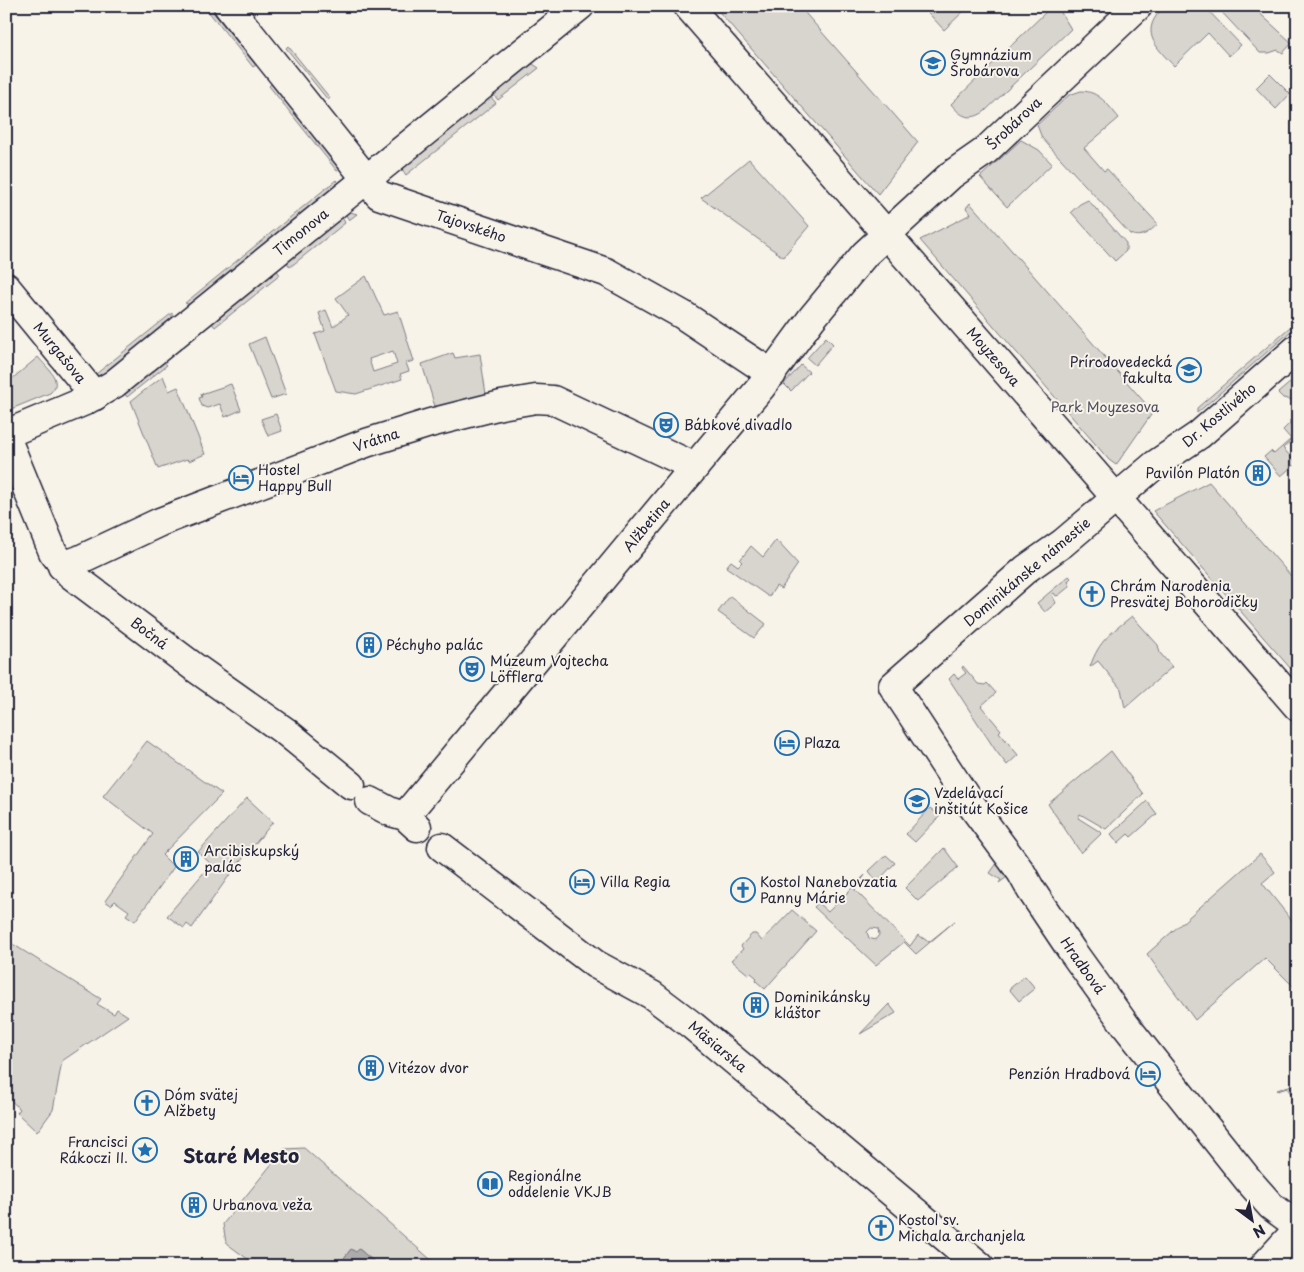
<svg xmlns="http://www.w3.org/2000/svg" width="1304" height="1272" font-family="'Playpen Sans',sans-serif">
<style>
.green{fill:#d8d5cf;stroke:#7d7c85;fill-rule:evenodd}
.water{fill:#aeabad;stroke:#76747f}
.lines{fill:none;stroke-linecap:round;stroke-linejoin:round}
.minor-casing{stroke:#22223b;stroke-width:31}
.minor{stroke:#f7f3e8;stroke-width:28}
.labels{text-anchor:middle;stroke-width:4;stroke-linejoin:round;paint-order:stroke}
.poi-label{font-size:14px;fill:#22223b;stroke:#f7f3e8;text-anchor:start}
.street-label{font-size:14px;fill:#22223b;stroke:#f7f3e8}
.park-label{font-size:14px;fill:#504f60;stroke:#f7f3e8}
.district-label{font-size:19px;font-weight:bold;fill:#22223b;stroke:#f7f3e8}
</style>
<rect width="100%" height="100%" fill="#f7f3e8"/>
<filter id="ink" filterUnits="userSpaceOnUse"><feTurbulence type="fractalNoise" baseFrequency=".02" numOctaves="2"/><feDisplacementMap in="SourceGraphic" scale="10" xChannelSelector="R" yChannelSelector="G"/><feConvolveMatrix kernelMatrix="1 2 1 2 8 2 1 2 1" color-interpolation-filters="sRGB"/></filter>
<g filter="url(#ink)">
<g class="green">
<polygon points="204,6 209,6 212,11 256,65 253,67"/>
<polygon points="714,6 799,6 918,142 878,194"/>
<polygon points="922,6 969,6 944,30"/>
<path d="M1052,6h5l14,23 -87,83c-14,9 -23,5 -33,-8z"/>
<path d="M1165,6h39l37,39 -12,11 -21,-23 -34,33c-19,-20 -36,-35 -9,-60z"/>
<polygon points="1216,6 1256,6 1254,8 1292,43 1283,53 1278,50 1269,53 1260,53"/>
<polygon points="288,46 330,98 328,100 286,48"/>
<polygon points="533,64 539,68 498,100 493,94 528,65"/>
<polygon points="1270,74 1290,94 1276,109 1256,88"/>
<polygon points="271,84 340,169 337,171 269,86"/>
<path d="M1081,91c18,0 27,14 38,27l-35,30 20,23 3,-2 51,55c-9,8 -16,15 -28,10l-80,-87 -8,-9 -5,-13 32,-30z"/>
<polygon points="490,96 496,103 406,175 401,168"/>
<polygon points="1021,140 1039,150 1052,164 1007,207 980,177"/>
<polygon points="749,159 809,226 783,257 701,198"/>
<polygon points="336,180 340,184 191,305 185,303"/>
<polygon points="1088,200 1126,243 1126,251 1115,261 1071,212 1080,204"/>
<polygon points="970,203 1153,412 1116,465 1109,460 920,240 971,214 966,208"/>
<polygon points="347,211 357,214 349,220 346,215 342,217 345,223 290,267 286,261"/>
<polygon points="276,269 280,275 215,327 211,322"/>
<path d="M366,276l18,39 14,-4 16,50 -8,2 3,8 -9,3 2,5 -46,15 -20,-3 -21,-57 10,-3 -6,-18 7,-3 7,17 15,-12 -12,-17zM393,351l4,13 -24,8 -4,-13z"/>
<polygon points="172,313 172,320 100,378 96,374"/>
<polygon points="1298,320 1298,325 1197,413 1197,408"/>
<polygon points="265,337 286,394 271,399 249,344"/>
<polygon points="826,337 833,344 815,365 807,358"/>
<polygon points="453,353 455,358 480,354 487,401 437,413 422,364"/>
<path d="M38,357c9,11 26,24 12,36l-39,16h-5v-25z"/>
<polygon points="163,361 167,365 127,397 124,393"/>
<polygon points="801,365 809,372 791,391 784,384"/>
<polygon points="163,376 169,391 178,387 205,454 189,461 187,459 158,469 131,401"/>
<polygon points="1298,376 1298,401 1283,398 1278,393"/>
<polygon points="231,384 241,410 225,417 220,404 207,408 202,406 199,398 202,397 201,394"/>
<polygon points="276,414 282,431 268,436 261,419"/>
<polygon points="1290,420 1293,439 1283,448 1298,465 1298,469 1294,465 1281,476 1264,457 1271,451 1274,454 1291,439 1283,430 1290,423"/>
<polygon points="1209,482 1298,584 1298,677 1153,511"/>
<polygon points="776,540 798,564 781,589 776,586 769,597 726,567 731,561 738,566 742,562 740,560 751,546 763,557"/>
<polygon points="1069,576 1071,578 1068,581 1070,586 1059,595 1056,596 1054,593 1052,595 1056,603 1045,612 1037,603"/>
<polygon points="730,596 766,624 754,638 718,612"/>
<path d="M1132,616l26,29 2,8 12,14 -47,41 -4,-19 -23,-28 -8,6c9,-27 21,-34 42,-51z"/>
<polygon points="963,666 978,684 985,685 987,683 996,693 981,706 1001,730 999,732 1018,755 1007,765 996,751 949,679 954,674 958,679 966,673 962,668"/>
<polygon points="147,741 222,794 162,855 174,867 135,921 126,915 129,911 115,901 111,905 105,901 153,834 103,796"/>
<polygon points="1111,751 1143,794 1106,829 1080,814 1078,818 1102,833 1081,853 1048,804"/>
<polygon points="247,798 273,822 231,873 192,928 187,924 184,928 167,916 211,864 198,852"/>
<polygon points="1147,801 1157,814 1131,837 1128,834 1118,843 1111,834"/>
<polygon points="930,808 940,816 915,842 906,834"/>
<polygon points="944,848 958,867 918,901 905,888"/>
<polygon points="1260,854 1275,872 1262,883 1298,928 1298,991 1265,958 1195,1020 1147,954"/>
<polygon points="886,855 895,863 877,882 869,871"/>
<polygon points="998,862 1006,871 1004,873 1007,877 999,883 1001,880 990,873"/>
<path d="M865,875l-10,15 55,56 8,-11 11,7 26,-21 -39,33 -12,-12 -28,23 -62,-58 4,-4 10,9zM871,928l7,1 1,6 -4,5 -6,-2 -2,-6z"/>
<polygon points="792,910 816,931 765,989 756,981 757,978 751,973 749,975 731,960 743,949 741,946 752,934 756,934 762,941"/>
<polygon points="6,940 101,999 97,1004 114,1014 117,1009 128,1016 62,1061 53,1110 37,1132 17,1113 20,1109 6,1096"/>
<polygon points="1025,976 1035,988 1019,1001 1009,989"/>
<polygon points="889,1004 896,1013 860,1034"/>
<polygon points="1295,1084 1298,1088 1298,1099 1296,1101 1287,1088 1278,1091 1277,1090"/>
<polygon points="304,1148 438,1266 379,1266 359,1249 356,1253 351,1249 338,1266 257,1266 226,1243 223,1224 284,1149"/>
</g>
<polygon class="water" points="351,1249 356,1252 359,1249 379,1266 338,1266"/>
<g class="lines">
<defs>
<g id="minor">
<path id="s1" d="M228,6l151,189 227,77 77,43 89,59"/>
<path id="s2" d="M688,6l610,701"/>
<path id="s3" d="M6,287l89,109"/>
<path id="s4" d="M1298,348l-99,87 -43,29 -93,79 -37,26 -133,117 74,113 54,73 10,18 41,61 54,75 123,155 22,25 27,20"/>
<path id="s5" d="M6,434l79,-33 29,-17 466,-378"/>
<path id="s6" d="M6,437l47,115 17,22 124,93 92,65 65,53"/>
<path id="s7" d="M62,566l17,-6 81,-38 206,-79 64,-20 71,-18 35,-6 17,1 142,67"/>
<polyline points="370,801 391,812 405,816 417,827"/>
<path id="s8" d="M405,816l357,-430 50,-68 53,-64 86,-79 33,-23 154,-146"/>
<path id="s9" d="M442,847l153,117 57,31 41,31 287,240"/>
<polyline points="1264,1266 1298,1229"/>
</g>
</defs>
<use href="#minor" class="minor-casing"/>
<use href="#minor" class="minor"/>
</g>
</g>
<defs>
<symbol id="school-ring" viewBox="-11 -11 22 22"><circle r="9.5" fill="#f7f3e8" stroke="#1f6fb2" stroke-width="1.5"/><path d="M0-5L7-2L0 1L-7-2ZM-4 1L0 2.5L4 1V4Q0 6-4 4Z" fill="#1f6fb2"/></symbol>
<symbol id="university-ring" viewBox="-11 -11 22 22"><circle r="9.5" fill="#f7f3e8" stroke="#1f6fb2" stroke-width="1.5"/><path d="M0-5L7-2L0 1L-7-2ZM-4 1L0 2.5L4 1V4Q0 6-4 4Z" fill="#1f6fb2"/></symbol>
<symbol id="theatre-ring" viewBox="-11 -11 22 22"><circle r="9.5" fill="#f7f3e8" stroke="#1f6fb2" stroke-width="1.5"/><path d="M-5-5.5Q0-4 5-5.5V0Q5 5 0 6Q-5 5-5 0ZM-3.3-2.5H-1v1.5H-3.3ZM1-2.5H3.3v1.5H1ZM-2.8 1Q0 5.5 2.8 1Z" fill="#1f6fb2"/></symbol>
<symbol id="building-ring" viewBox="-11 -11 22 22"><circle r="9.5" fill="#f7f3e8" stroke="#1f6fb2" stroke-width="1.5"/><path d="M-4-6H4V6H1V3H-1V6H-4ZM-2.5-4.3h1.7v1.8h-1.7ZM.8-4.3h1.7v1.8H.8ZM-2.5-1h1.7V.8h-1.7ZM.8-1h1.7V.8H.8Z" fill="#1f6fb2"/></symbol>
<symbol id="hotel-ring" viewBox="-11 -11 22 22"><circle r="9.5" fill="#f7f3e8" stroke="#1f6fb2" stroke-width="1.5"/><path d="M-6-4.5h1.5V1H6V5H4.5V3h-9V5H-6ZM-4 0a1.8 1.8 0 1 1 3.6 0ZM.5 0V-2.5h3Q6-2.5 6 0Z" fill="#1f6fb2"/></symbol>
<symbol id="church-ring" viewBox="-11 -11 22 22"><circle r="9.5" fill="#f7f3e8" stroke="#1f6fb2" stroke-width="1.5"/><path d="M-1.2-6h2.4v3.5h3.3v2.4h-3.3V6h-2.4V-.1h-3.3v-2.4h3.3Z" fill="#1f6fb2"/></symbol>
<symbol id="sight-ring" viewBox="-11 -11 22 22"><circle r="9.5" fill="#f7f3e8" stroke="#1f6fb2" stroke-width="1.5"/><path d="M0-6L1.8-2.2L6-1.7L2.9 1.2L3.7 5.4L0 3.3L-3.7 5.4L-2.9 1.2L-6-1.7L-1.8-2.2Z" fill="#1f6fb2"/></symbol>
<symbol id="library-ring" viewBox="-11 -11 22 22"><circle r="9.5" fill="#f7f3e8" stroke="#1f6fb2" stroke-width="1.5"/><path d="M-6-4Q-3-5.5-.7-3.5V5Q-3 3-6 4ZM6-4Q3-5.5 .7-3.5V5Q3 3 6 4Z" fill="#1f6fb2"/></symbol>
</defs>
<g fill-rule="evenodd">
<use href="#school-ring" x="919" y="49" width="28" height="28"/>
<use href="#university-ring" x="1175" y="356" width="28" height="28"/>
<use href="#theatre-ring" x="652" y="411" width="28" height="28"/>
<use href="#building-ring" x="1244" y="459" width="28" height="28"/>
<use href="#hotel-ring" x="227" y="464" width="28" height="28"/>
<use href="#church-ring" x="1078" y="580" width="28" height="28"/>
<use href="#building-ring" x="355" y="631" width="28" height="28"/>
<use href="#theatre-ring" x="458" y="655" width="28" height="28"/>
<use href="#hotel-ring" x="773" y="729" width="28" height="28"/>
<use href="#university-ring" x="903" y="787" width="28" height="28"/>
<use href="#building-ring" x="172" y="845" width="28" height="28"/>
<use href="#hotel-ring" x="568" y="868" width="28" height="28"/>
<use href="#church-ring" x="729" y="876" width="28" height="28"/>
<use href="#building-ring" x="742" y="991" width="28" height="28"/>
<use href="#building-ring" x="357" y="1054" width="28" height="28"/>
<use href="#hotel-ring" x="1134" y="1060" width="28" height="28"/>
<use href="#church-ring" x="133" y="1089" width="28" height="28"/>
<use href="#sight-ring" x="131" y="1136" width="28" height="28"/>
<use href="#library-ring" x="476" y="1170" width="28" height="28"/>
<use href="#building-ring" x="180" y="1191" width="28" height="28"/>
<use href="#church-ring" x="867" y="1214" width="28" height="28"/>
</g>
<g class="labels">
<g class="poi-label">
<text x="950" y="60">Gymnázium<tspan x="950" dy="16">Šrobárova</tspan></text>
<text x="1172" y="367" text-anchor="end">Prírodovedecká<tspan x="1172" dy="16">fakulta</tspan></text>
<text x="684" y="430">Bábkové divadlo</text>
<text x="258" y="475">Hostel<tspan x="258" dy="16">Happy Bull</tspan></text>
<text x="1240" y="478" text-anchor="end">Pavilón Platón</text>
<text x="1110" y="591">Chrám Narodenia<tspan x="1110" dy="16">Presvätej Bohorodičky</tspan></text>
<text x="386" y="650">Péchyho palác</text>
<text x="490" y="666">Múzeum Vojtecha<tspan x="490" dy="16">Löfflera</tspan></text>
<text x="804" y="748">Plaza</text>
<text x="934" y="798">Vzdelávací<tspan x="934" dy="16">inštitút Košice</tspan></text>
<text x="204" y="856">Arcibiskupský<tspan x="204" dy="16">palác</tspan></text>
<text x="600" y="887">Villa Regia</text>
<text x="760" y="887">Kostol Nanebovzatia<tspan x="760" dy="16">Panny Márie</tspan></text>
<text x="774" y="1002">Dominikánsky<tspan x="774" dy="16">kláštor</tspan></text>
<text x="388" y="1073">Vitézov dvor</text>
<text x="1130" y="1079" text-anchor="end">Penzión Hradbová</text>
<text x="164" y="1100">Dóm svätej<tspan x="164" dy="16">Alžbety</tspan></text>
<text x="128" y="1147" text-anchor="end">Francisci<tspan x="128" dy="16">Rákoczi II.</tspan></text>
<text x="508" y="1181">Regionálne<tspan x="508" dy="16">oddelenie VKJB</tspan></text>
<text x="212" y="1210">Urbanova veža</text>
<text x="898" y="1225">Kostol sv.<tspan x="898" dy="16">Michala archanjela</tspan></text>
</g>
<g class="street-label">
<text dy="5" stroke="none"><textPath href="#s8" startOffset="925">Šrobárova</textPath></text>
<text dy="5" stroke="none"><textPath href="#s1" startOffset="339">Tajovského</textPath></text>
<text dy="5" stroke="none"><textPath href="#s5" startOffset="360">Timonova</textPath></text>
<text dy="5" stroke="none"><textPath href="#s3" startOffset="85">Murgašova</textPath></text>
<text dy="5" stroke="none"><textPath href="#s2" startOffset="465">Moyzesova</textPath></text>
<text transform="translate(1219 415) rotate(-40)" y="5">Dr. Kostlivého</text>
<text dy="5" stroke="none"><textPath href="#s7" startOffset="339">Vrátna</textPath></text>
<text dy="5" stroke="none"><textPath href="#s8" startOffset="378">Alžbetina</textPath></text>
<text transform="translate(1027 572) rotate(-40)" y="5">Dominikánske námestie</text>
<text dy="5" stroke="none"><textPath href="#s6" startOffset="251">Bočná</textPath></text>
<text dy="5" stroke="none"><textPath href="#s4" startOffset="866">Hradbová</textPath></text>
<text dy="5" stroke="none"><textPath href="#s9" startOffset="341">Mäsiarska</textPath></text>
</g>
<g class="park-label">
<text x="1105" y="412">Park Moyzesova</text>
</g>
<g class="district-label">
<text x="241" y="1163">Staré Mesto</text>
</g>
</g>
<rect width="1304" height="1272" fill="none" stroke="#f7f3e8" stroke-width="25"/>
<rect x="12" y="12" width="1279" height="1247" fill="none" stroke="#22223b" stroke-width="2" filter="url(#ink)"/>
<g transform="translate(1252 1220) rotate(148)" stroke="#f7f3e8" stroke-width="4" paint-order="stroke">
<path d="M0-4L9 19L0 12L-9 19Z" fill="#22223b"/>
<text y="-8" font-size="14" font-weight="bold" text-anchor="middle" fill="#22223b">N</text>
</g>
</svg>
